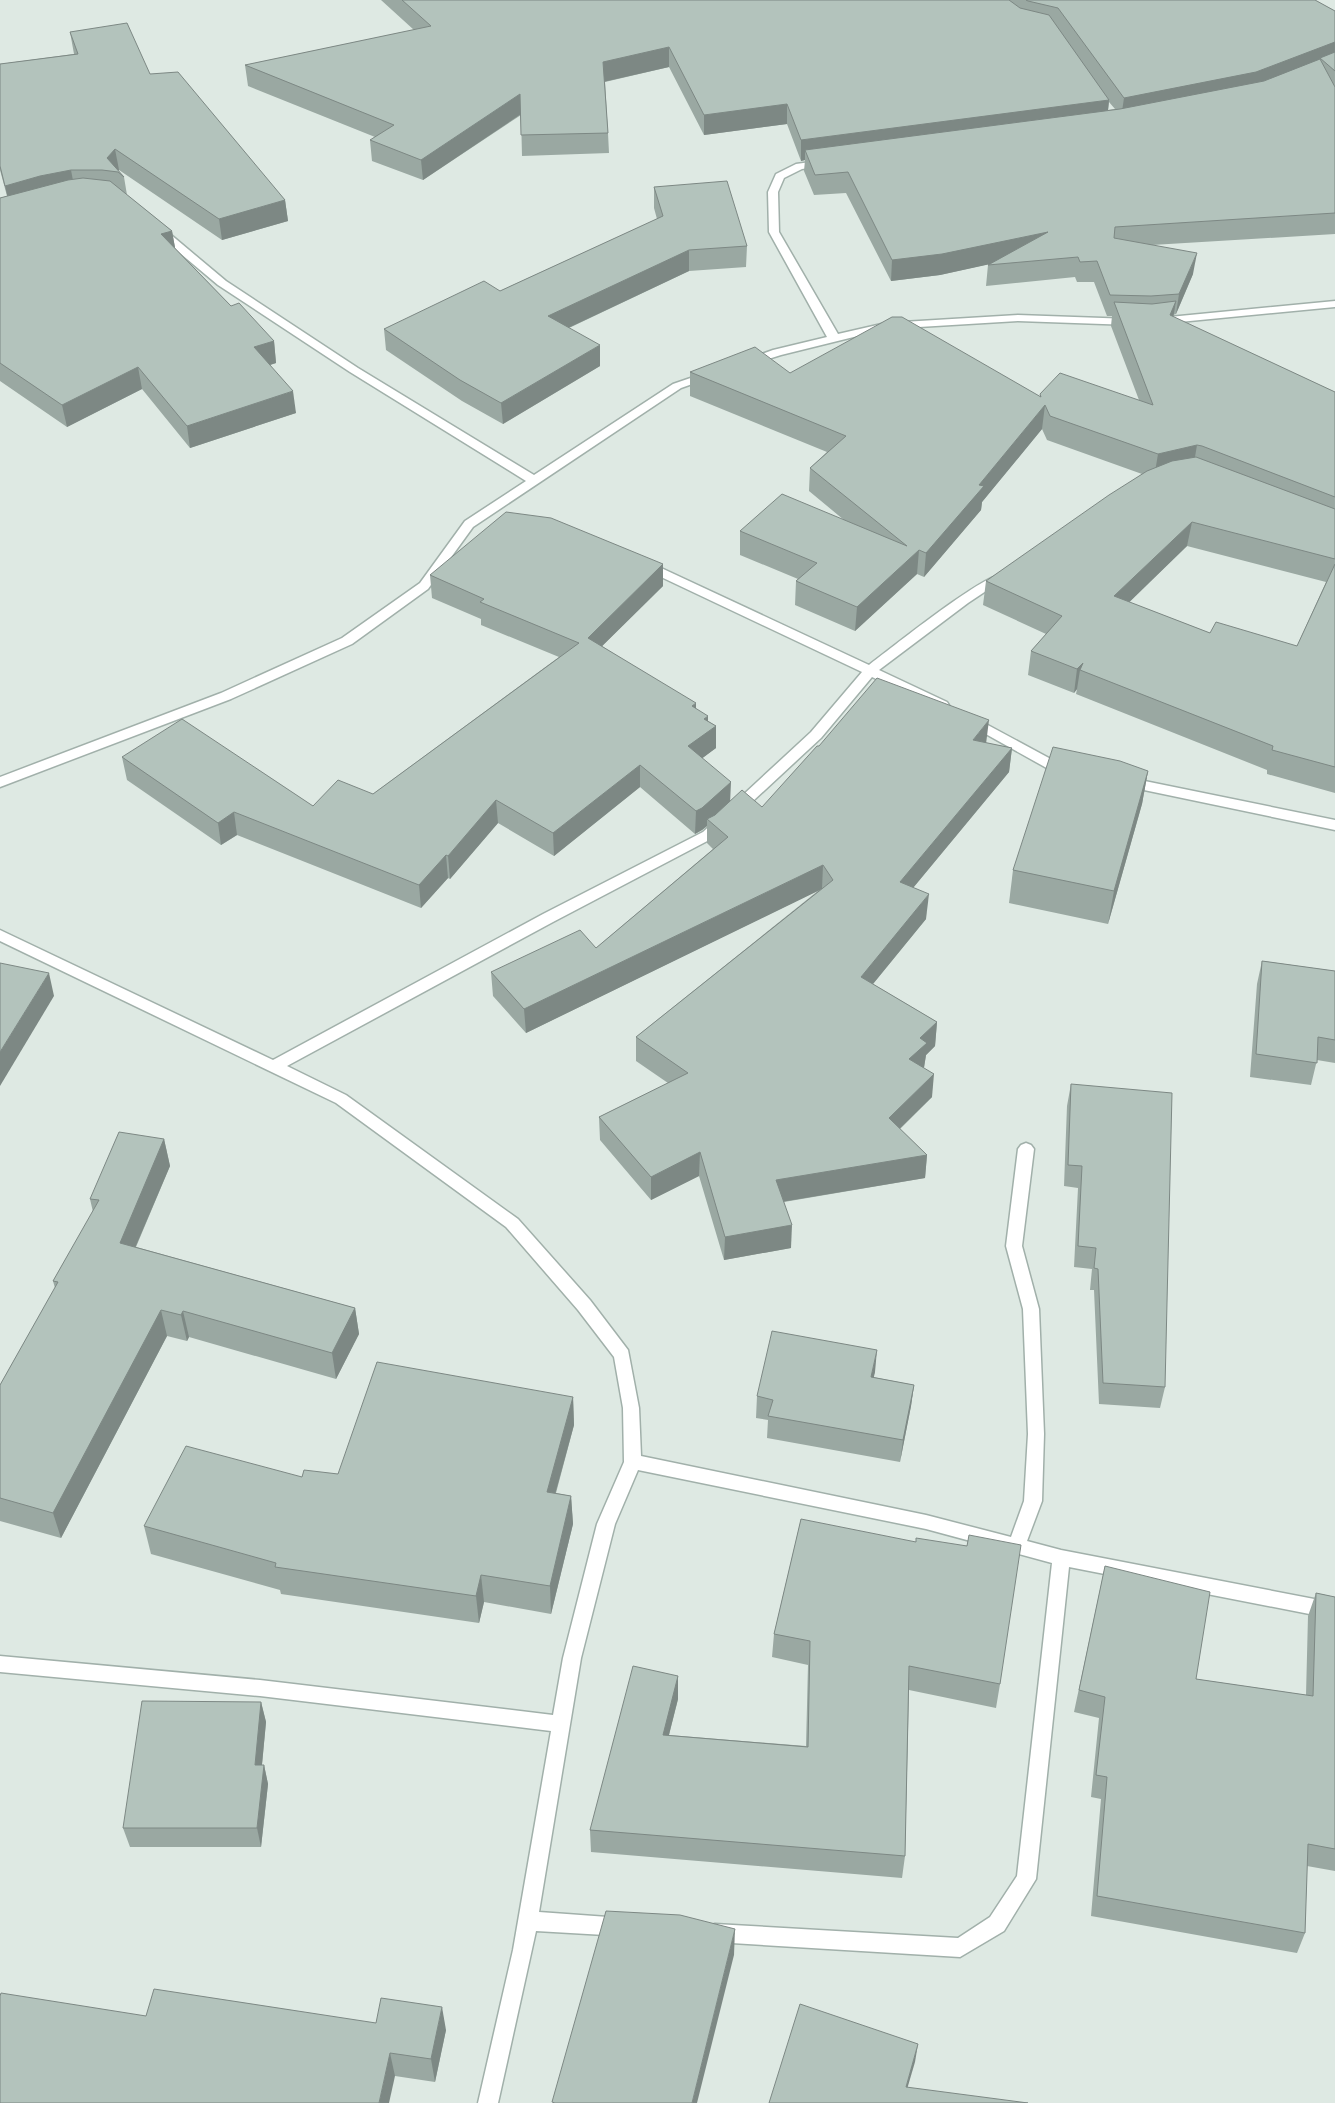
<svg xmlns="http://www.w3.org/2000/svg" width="1335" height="2103" font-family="Roboto,sans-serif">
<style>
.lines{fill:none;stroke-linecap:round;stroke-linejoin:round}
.minor-casing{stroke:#a1b0aa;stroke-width:3}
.minor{fill:#fff;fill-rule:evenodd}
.wall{fill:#9aa8a2;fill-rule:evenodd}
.shaded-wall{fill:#7d8884}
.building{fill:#b3c3bc;stroke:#7d8884}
</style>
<rect width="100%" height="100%" fill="#dee9e3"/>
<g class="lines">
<defs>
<g id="minor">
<polygon points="825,160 830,163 829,165 802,169 784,178 778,192 779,232 838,334 886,323 1018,315 1131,319 1137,322 1131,325 1018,321 886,329 781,355 749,365 745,364 743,362 745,360 773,350 827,337 769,232 768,192 776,174 796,164"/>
<polygon points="160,228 164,229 226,281 358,368 534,475 673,384 708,372 714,375 712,377 681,388 473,527 428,589 352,644 231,699 0,787 0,777 221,693 342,638 420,583 465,521 526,481 350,372 218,285 156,233 155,231"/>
<polygon points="1335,301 1335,307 1159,324 1153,321 1159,318"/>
<path d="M644,560l225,105c19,-14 119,-95 136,-91l2,3 -39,26 -89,67 68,32 2,3 -2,3h-10l-65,-31 -51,61 -108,100 -160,84 -266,144 59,29 172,124 72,81 38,50 11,58 2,48 285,59 85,22 13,-36 4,-67 -5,-125 -17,-63 12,-97 3,-4 5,-2 5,2 3,4 -12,97 17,63 5,125 -2,67 -15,40 34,9 274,53v16l-266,-52 -33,312 -32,52 -44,26 -245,-15 -7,-2 -3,-7 3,-7 7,-2 243,14 32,-21 27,-41 35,-313 -126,-34 -288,-59 -23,54 -34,134 -42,254 83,6 7,2 3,7 -3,7 -7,2 -86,-5 -38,172h-20l35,-153 38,-219 -291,-35 -260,-24v-16l260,24 293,35 10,-57 34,-134 27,-62 -1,-54 -9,-51 -36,-47 -72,-83 -170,-124 -336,-162v-11l273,130 270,-146 160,-82 108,-100 51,-60 -222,-105 -2,-3 2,-3z"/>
<polygon points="971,716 1060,764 1071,766 1073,769 1071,772 1066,774 1052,771 966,723 964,720 966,717"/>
<polygon points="1125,777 1335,820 1335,830 1120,785 1118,782 1120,779"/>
</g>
</defs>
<use href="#minor" class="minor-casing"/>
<use href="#minor" class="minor"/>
</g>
<g class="wall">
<path d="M381,0h934l20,11v223l-183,11 41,29 -17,40 -3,1v2l162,75v401l-68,-19v-4l-191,-76 1,-5 -3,4 -46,-18 3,-24 15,-17 -63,-29 3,-24 156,-107 -95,-34 -5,-11 -60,73 -1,8 -57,67 -7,-3 -62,57 -60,-26 1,-24 2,-2 -58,-24v-24l104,-11 -35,-29 1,-23 17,-16 -137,-56v-24l100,1 250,23v-2l99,6 -28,-74 1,-10h-5l-13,-34h-17l-2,-5 -89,9 2,-21 1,-1 -49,11 -49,6 -45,-88 -32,2 -10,-24 1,-11 -4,1 -14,-37 -83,11 -35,-68 -64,15 3,51 1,20 -87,3 -1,-41 -98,65 -51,-19 -2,-21 5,-3 -127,-51 -3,-21 169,-35zM1109,102l6,7 -7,1zM1187,546l139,36 -29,64 -87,-13 -81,-31z"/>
<polygon points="70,32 150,74 285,200 288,221 222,240 119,170 118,170 124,177 127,195 172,231 175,248 231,306 274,341 276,363 270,365 296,413 190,448 142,389 67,427 0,381 0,198 7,196 0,170 0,64 74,54"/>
<polygon points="654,187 747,246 746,267 689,271 569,328 600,366 503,424 462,401 386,350 384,329 500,291 657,219 654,208"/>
<polygon points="663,564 663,586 602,646 696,709 708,721 716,726 716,748 702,758 730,801 762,807 986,743 1012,748 1009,772 913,888 926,919 873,984 937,1022 935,1046 926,1055 924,1068 932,1097 900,1129 927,1155 925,1178 784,1202 791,1248 724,1260 699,1176 651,1200 600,1140 599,1117 668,1083 636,1061 636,1037 819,890 526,1033 493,996 491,972 596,948 713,849 707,843 707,826 702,830 695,834 640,787 554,856 498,823 450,879 448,878 421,908 237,835 221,845 127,780 122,757 313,806 373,794 559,657 481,625 481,619 432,598 430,575"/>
<polygon points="1148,771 1142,804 1108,924 1009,903 1013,870"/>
<polygon points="1262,961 1335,971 1335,1063 1317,1060 1311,1085 1250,1077 1257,984"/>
<polygon points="1071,1084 1165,1387 1160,1408 1099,1404 1094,1290 1090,1290 1092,1269 1074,1267 1078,1188 1064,1186 1067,1106"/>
<polygon points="164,1139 170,1166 136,1247 355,1308 359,1334 336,1379 189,1337 187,1341 167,1336 61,1538 0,1521 0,1385 55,1288 53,1281 93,1212 90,1199"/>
<polygon points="875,1372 873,1377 914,1385 911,1406 900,1462 767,1438 768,1420 756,1418 757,1396"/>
<polygon points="573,1397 574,1425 556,1493 571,1496 573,1524 551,1614 484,1602 479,1623 281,1594 280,1590 151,1554 144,1526 302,1477 338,1474"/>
<polygon points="801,1519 1000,1684 996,1708 909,1690 905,1856 902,1878 591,1852 590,1830 678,1676 678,1699 669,1735 806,1746 808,1665 772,1657 774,1634"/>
<polygon points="1105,1566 1196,1679 1306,1695 1308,1616 1316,1593 1335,1597 1335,1871 1307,1866 1305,1933 1297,1953 1091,1916 1101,1799 1091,1797 1099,1718 1074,1712"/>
<polygon points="261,1702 266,1722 262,1765 264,1765 268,1784 261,1847 130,1847 123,1828"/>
<polygon points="146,2016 376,2023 446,2030 435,2082 395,2076"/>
</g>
<g class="shaded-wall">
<polygon points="1335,42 1335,61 1320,58 1318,67 1121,118 1124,98"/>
<polygon points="669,47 669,67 603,82 603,62"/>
<polygon points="520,94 521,114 423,180 421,160"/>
<polygon points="1109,100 1107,121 805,150 805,160 801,161 801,140"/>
<polygon points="787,104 787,124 704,135 704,115"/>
<polygon points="115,149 119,170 117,172 107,158"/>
<polygon points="71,170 75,191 10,207 5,186 40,176"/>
<polygon points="285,200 288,221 222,240 219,219"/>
<polygon points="172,231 176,253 161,234"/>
<polygon points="1048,232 1045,252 940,275 891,281 892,260"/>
<polygon points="689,250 689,271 549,337 548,316"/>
<polygon points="1197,253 1193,274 1176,314 1179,294"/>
<polygon points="1176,301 1172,325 1170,315"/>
<polygon points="274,341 276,363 257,369 254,347"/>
<polygon points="600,345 600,366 503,424 501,403"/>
<polygon points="138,367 142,389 67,427 62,405"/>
<polygon points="293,391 296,413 190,448 187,426"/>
<polygon points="1045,405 1042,429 982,502 981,510 924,577 926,553 979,485"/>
<polygon points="1197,445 1193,469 1154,478 1158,454"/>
<polygon points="1192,522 1187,546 1111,620 1114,596"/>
<polygon points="919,550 917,574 855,631 857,607"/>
<polygon points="663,564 663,586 588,660 588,638"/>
<polygon points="1083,663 1080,670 1077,689 1074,693 1077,669"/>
<polygon points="696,703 696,726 692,706"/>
<polygon points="708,716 708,732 716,726 716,748 688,769 688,746 704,719"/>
<polygon points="989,720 986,744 973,740"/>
<polygon points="1012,748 1009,772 898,906 900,882"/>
<polygon points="640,765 640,787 554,856 553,833"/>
<polygon points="1148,771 1142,804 1108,924 1114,891"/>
<polygon points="731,782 730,804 711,822 707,819 707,826 702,830 695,834 696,811"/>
<polygon points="496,800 498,823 450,879 448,856"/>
<polygon points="234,812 237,835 221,845 218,823"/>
<polygon points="446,855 448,878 421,908 419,885"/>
<polygon points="823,865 822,889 526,1033 524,1009"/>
<polygon points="929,894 926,919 859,1001 861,977"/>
<polygon points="49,973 54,996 0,1086 0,1052"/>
<polygon points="937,1022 935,1046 926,1055 924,1067 907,1083 909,1059 920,1038"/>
<polygon points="934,1074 932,1097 886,1142 889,1118"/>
<polygon points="164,1139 170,1166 126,1269 120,1243"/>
<polygon points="700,1152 699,1176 651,1200 651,1177"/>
<polygon points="927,1155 925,1178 775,1203 776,1180"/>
<polygon points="792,1225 791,1248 724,1260 725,1237"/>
<polygon points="355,1308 359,1334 336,1379 332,1353"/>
<polygon points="161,1310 167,1336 61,1538 53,1513"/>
<polygon points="183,1311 189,1337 187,1341 181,1315"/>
<polygon points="877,1350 875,1372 869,1398 871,1377"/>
<polygon points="914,1385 911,1406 900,1462 903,1440"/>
<polygon points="573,1397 574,1425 548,1520 547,1492"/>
<polygon points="571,1496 573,1524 551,1614 550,1586"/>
<polygon points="481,1575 484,1602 479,1623 476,1596"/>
<polygon points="678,1676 678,1699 663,1758 663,1735"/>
<polygon points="261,1702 266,1722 260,1785 255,1765"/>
<polygon points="264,1765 268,1784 261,1847 257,1828"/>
<polygon points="735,1929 734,1955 697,2103 692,2103"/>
<polygon points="442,2007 446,2030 435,2082 431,2059"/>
<polygon points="918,2044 915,2062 903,2103 906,2087"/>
<polygon points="390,2053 395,2076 389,2103 379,2103"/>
</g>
<g class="building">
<polygon points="402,0 1009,0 1020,8 1049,15 1109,100 801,140 787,104 704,115 669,47 603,62 608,133 521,135 520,94 421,160 370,140 394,125 245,65 431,26"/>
<polygon points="1026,0 1315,0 1335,11 1335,42 1256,72 1124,98 1058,8 1028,1"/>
<polygon points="127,23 150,74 178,72 285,200 219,219 115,149 107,158 124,177 118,172 102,170 71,170 40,176 5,186 0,166 0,64 78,54 70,32"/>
<polygon points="1335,52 1335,71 1320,58"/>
<polygon points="1320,59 1335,87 1335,213 1115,227 1114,238 1197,253 1179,294 1151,296 1110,295 1097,261 1080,262 1078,257 988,265 1048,232 942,254 892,260 848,172 815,175 805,150 1120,109 1264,81"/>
<polygon points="83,178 110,181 172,231 161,234 231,306 239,303 274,341 254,347 293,391 187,426 138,367 62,405 0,363 0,198 68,180"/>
<polygon points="727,181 747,246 689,250 548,316 600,345 501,403 460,380 384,329 484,281 500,291 663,216 654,187"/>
<polygon points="1176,301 1170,315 1335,392 1335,497 1202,446 1197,445 1158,454 1050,416 1045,405 979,485 984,486 926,553 919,550 857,607 796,581 817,563 740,531 782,494 907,546 810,468 846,436 690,372 755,347 790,373 892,317 902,317 1041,397 1040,394 1060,373 1153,405 1114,302 1152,304"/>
<polygon points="1196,457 1335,509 1335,559 1192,522 1114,596 1210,633 1216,622 1297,646 1335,564 1335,767 1272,750 1273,746 1080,670 1083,663 1077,669 1031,651 1062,616 986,581 1109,495 1147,471 1172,461"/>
<polygon points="506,512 551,518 663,564 588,638 696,703 692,706 708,716 704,719 716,726 688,746 731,782 702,808 696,811 640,765 553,833 496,800 448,856 446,855 419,885 234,812 218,823 122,757 182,719 313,806 338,780 373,794 579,643 480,602 484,599 430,575"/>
<polygon points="877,678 989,720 973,740 1012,748 900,882 929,894 861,977 937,1022 920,1038 927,1043 909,1059 934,1074 889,1118 927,1155 776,1180 792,1225 725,1237 700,1152 651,1177 599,1117 688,1073 636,1037 833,880 823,865 524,1009 491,972 580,930 596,948 728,837 707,819 715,815 742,790 762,807 817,746 819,746"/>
<polygon points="1053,747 1120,761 1148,771 1114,891 1013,870"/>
<polygon points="1262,961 1335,971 1335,1040 1318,1037 1317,1063 1256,1054"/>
<polygon points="0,963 49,973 0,1052"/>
<polygon points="1071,1084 1172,1093 1165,1387 1103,1383 1098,1269 1094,1268 1096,1248 1078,1246 1082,1166 1068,1165"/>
<polygon points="119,1132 164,1139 120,1243 355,1308 332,1353 183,1311 181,1315 161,1310 53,1513 0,1498 0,1385 58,1282 53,1281 99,1200 90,1199"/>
<polygon points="772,1331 877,1350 871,1377 914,1385 903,1440 768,1416 773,1400 757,1396"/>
<polygon points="377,1362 573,1397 547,1492 571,1496 550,1586 481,1575 476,1596 275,1567 276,1563 144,1526 186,1446 302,1477 304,1470 338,1474"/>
<polygon points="801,1519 916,1542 916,1538 967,1546 969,1535 1021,1545 1000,1684 909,1666 905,1856 590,1830 633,1666 678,1676 663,1735 808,1747 810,1641 774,1634"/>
<polygon points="1105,1566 1210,1592 1196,1679 1313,1696 1316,1593 1335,1597 1335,1849 1308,1844 1305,1933 1097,1896 1107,1777 1096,1775 1105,1697 1079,1690"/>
<polygon points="142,1701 261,1702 255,1765 264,1765 257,1828 123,1828"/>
<polygon points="606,1911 680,1915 735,1929 692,2103 555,2103 552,2102"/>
<polygon points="154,1989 376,2023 381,1998 442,2007 431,2059 390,2053 379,2103 0,2103 0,1996 1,1993 146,2016"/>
<polygon points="800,2004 918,2044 906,2087 1028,2103 769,2103"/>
</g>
</svg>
